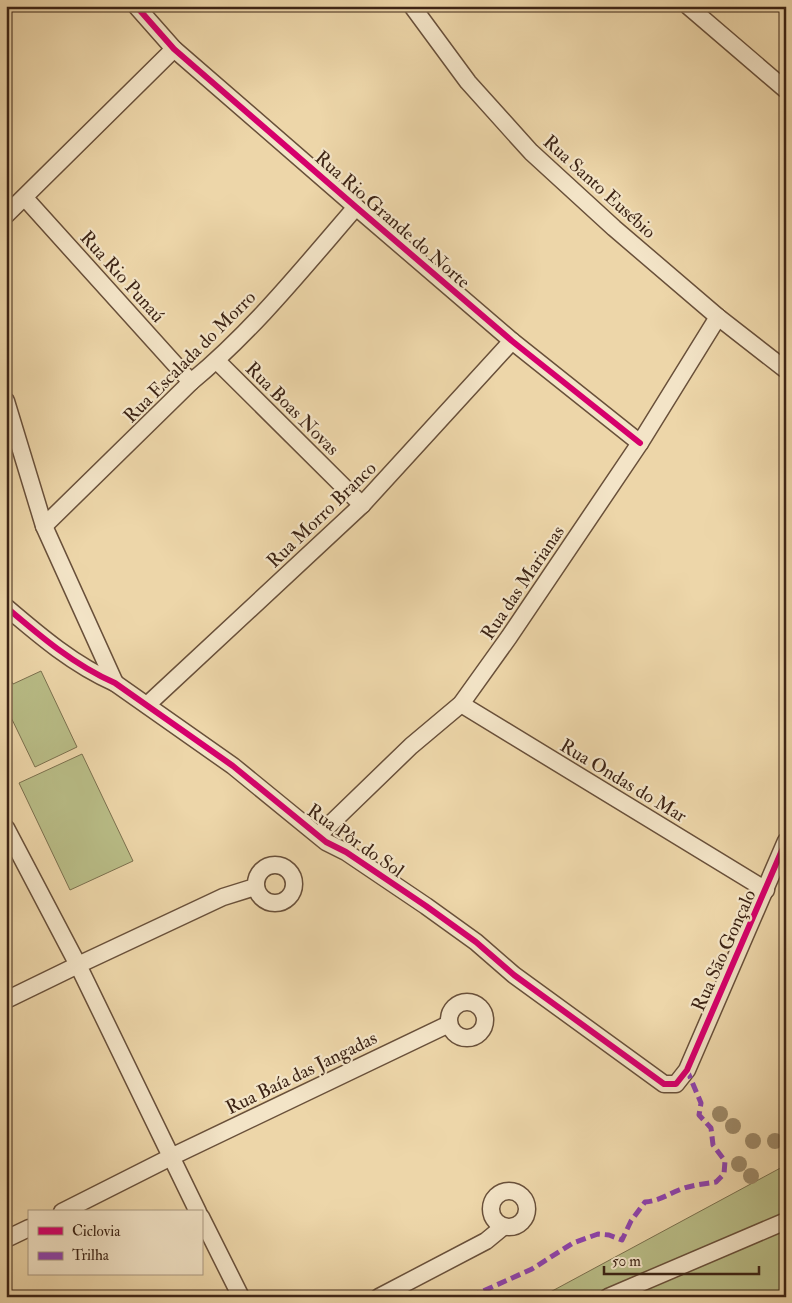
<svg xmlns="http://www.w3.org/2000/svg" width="792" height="1303" font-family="'IM FELL Double Pica',serif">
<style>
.green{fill:#b9bd87;stroke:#7b704e}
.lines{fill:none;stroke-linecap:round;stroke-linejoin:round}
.minor-casing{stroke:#69503a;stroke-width:19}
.minor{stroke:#f3e4c7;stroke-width:16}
.quiet{stroke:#8e44ad;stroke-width:5;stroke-dasharray:10 5;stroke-linecap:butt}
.cycleway-casing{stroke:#f3e4c7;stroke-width:9}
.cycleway{stroke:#d6006c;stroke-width:6}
.tree{fill:#9d8968}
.labels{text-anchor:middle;stroke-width:4.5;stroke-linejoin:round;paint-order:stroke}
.street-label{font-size:19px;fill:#3d2415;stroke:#f3e4c7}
</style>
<rect width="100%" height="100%" fill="#edd6a9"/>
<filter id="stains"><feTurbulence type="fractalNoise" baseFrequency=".004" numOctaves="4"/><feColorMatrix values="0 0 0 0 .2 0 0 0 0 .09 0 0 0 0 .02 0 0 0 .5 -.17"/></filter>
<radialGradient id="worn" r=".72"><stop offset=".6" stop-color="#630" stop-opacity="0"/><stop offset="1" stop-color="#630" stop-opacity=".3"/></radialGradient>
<g class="green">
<polygon points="6,671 13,684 41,671 77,747 35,767 6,707"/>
<polygon points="82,754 133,861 70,890 19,783"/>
<polygon points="786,1165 786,1297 541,1297"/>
</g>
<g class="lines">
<defs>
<g id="minor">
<polyline points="136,6 174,49 356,207 512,341 640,443"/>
<polyline points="412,6 468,82 531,152 614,228 718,317 786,370"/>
<polyline points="688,6 786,90"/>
<polyline points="25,198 191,382"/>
<polyline points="6,215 174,49"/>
<polyline points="217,361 362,505"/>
<polyline points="6,401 44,526 115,683"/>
<path d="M44,526l147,-144c62,-51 113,-115 165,-175"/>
<path d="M6,607c34,29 68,58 109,76l118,83 93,76 20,10 80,54 50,36 38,33 150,109h12l11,-14 99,-229"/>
<polyline points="461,704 766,890"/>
<polyline points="147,705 362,505 512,341"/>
<polyline points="6,828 78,965 6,1000"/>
<polyline points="319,835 411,746 461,704 509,637 640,443 718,317"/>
<circle cx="275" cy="884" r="19"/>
<circle cx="467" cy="1020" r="18"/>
<circle cx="509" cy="1209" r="18"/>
<polyline points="62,1212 171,1157 449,1024"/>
<polyline points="198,1212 78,965 223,897 255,887"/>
<polyline points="201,1217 241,1297"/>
<polyline points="6,1239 29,1228"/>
<polyline points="379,1297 486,1241 503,1227"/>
<polyline points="608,1297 786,1221"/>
</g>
</defs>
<use href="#minor" class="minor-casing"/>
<use href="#minor" class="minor"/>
<path class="quiet" d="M470,1297l62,-28 41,-26 25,-9 11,1 13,5 9,-19 14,-19c13,-1 22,-7 34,-12 12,-5 25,-6 37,-8l8,-8 1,-13 -12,-16 -2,-17 -12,-13 2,-12 -14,-33"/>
<defs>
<g id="cycleway">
<polyline points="136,6 174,49 356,207 512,341 640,443"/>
<path d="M6,607c34,29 68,58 109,76l118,83 93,76 20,10 80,54 50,36 38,33 150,109h12l11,-14 99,-229"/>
</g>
</defs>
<use href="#cycleway" class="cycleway-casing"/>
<use href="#cycleway" class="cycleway"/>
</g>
<g class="tree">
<circle cx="720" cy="1114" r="8"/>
<circle cx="733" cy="1126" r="8"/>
<circle cx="753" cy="1141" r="8"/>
<circle cx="775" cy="1141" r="8"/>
<circle cx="739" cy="1164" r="8"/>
<circle cx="751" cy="1176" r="8"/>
</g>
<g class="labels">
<g class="street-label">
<text transform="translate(600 186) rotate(42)" y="7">Rua Santo Eusébio</text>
<text transform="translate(393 219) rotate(41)" y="7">Rua Rio Grande do Norte</text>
<text transform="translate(123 276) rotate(48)" y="7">Rua Rio Punaú</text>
<text transform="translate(189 356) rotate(-45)" y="7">Rua Escalada do Morro</text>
<text transform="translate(293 408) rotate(45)" y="7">Rua Boas Novas</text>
<text transform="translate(321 514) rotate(-44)" y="7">Rua Morro Branco</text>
<text transform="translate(522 582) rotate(-56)" y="7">Rua das Marianas</text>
<text transform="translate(624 780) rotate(31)" y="7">Rua Ondas do Mar</text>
<text transform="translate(356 840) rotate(35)" y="7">Rua Pôr do Sol</text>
<text transform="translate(723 950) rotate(-66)" y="7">Rua São Gonçalo</text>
<text transform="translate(301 1072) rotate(-26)" y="7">Rua Baía das Jangadas</text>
</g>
</g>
<rect width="792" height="1303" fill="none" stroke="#edd6a9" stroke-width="25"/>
<rect x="8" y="8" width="777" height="1288" fill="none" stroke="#3d2415" stroke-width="2.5"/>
<rect x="12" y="12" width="767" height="1278" fill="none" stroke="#3d2415"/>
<rect x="28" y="1210" width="175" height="65" fill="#f3e4c7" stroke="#aa9780"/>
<rect x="38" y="1227" width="25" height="8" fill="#d6006c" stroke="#aa9780"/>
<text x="72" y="1236" font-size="15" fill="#3d2415">Ciclovia</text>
<rect x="38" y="1252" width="25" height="8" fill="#8e44ad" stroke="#aa9780"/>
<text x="72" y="1260" font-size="15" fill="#3d2415">Trilha</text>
<path d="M604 1266v8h155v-8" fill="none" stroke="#3d2415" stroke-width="2.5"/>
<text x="612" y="1266" font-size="15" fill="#3d2415" stroke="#f3e4c7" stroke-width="4" paint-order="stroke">50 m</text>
<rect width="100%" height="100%" filter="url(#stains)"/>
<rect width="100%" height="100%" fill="url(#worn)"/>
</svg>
